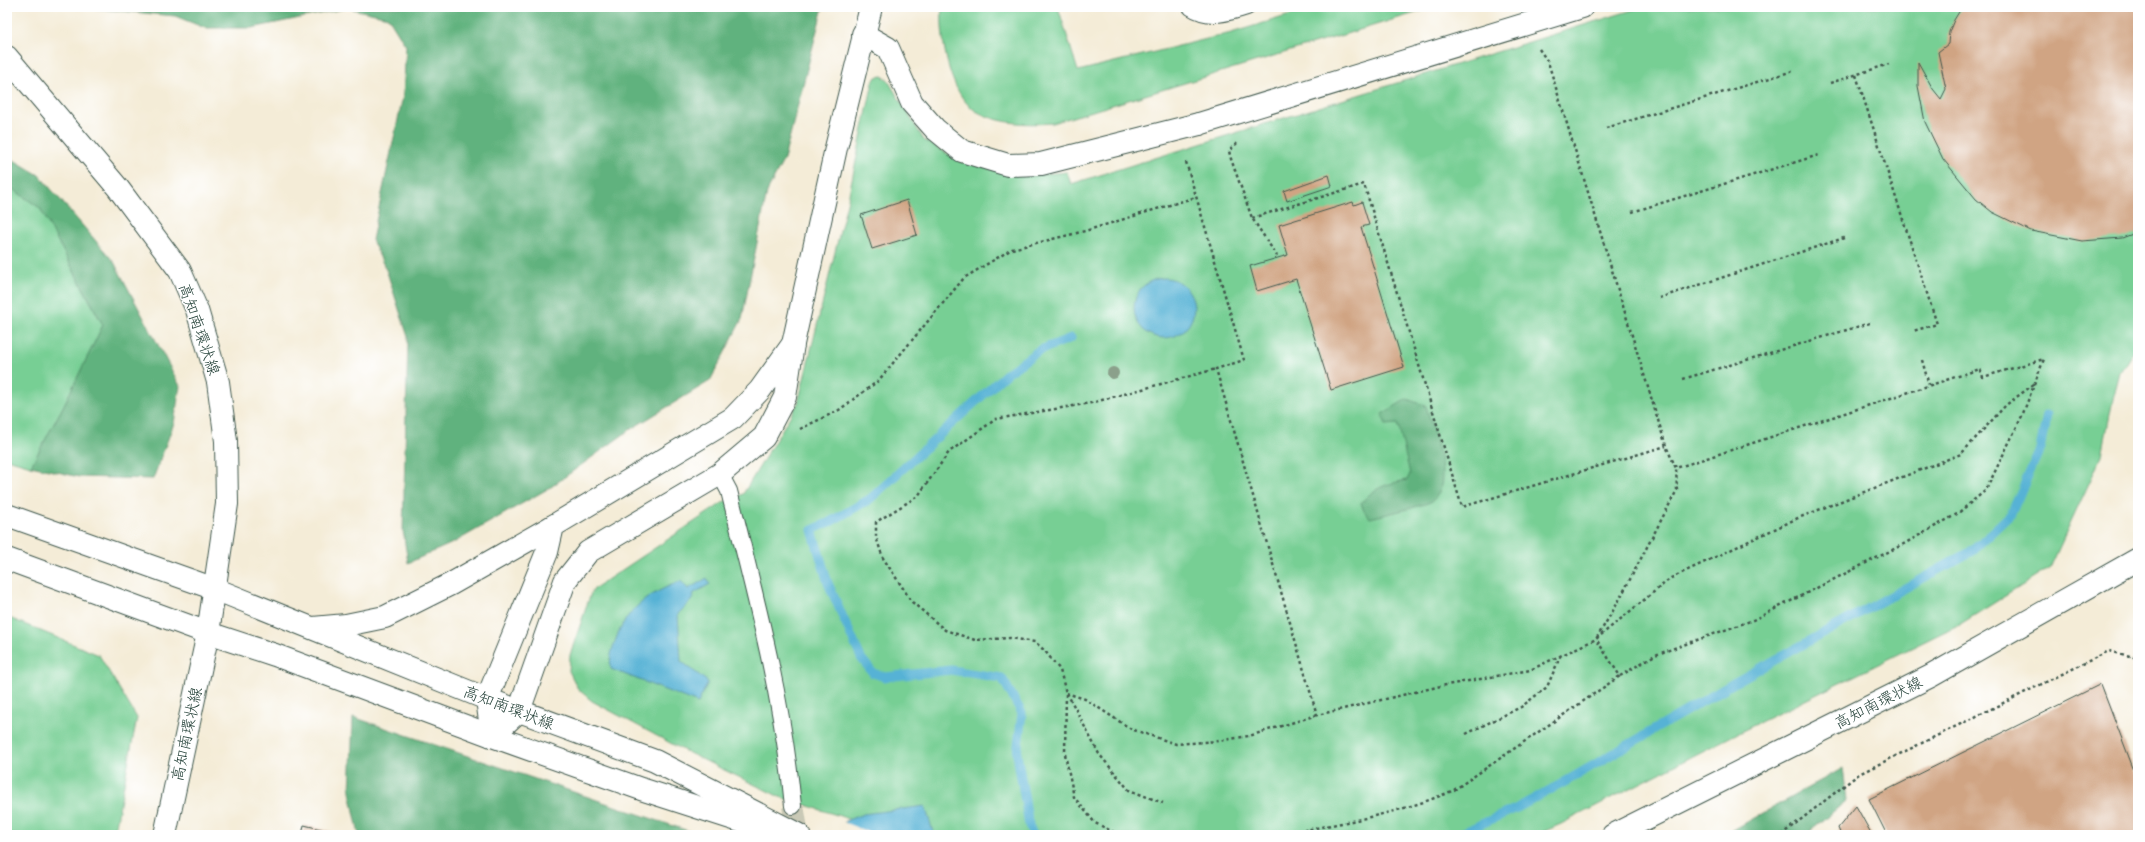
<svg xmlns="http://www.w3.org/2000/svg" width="2145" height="842" font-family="Dekko,'Klee One',sans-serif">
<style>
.green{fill:#77cf94;stroke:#4b8664}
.forest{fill:#61b27e;stroke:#407859}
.water{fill:#57b2d5;stroke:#3b7884}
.pier{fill:#f4ecd7}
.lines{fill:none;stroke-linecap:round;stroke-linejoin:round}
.stream{stroke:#57b2d5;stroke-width:9}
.building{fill:#d0a483}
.minor-tunnel{stroke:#c9c9b6;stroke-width:22;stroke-dasharray:22 11;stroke-linecap:butt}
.service-casing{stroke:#3f574c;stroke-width:18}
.minor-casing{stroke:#3f574c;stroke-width:24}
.tertiary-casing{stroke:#3f574c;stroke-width:24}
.primary-casing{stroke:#3f574c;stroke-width:24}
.path{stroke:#3f574c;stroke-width:2.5;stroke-dasharray:3 3;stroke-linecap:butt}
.service{stroke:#fff;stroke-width:16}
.minor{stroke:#fff;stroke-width:22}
.tertiary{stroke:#fff;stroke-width:22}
.primary{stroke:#fff;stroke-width:22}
.tree{fill:#8ba08b}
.labels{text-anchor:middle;stroke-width:3;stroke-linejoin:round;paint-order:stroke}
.street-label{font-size:16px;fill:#1f3d34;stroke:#fff}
</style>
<rect width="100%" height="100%" fill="#fff"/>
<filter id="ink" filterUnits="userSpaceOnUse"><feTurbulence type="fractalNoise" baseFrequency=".025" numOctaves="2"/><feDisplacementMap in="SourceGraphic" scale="8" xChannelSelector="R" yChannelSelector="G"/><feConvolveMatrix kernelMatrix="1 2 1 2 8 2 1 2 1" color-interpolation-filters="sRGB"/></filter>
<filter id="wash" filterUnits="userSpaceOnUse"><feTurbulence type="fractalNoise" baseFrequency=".012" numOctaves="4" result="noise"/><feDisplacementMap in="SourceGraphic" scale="16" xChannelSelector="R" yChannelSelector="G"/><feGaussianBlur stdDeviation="0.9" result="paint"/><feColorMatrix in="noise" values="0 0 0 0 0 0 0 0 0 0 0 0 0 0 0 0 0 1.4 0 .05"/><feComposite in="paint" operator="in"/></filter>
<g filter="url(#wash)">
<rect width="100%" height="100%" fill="#f4ecd7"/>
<g class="green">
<path d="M942,7h116l20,64 153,-38 85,-26h119l-382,116c-25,2 -55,1 -77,-12 -28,-17 -36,-75 -34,-104z"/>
<polygon points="1642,7 2138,7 2138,344 2120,372 2113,399 2102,455 2050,568 1962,623 1730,737 1561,824 1536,835 890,835 840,816 780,797 685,751 592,701 578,689 569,671 570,655 591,593 595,588 724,502 743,494 798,403 847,203 873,82 876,77 882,76 887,79 924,140 962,162 1021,176 1067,172 1071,184"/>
<polygon points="7,185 40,208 103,325 63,407 31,466 7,459"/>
<polygon points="7,617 99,655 137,718 114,835 7,835"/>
</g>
<g class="forest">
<polygon points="78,7 823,7 784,159 767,192 742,319 710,381 631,429 551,487 455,542 408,563 403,531 408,337 387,272 372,240 403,96 406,46 388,17 348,8 252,28 205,28 175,16"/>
<polygon points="7,156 39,175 114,262 180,386 174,423 153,479 79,477 31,466 63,407 103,325 40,208 7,185"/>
<path d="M1407,399l19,7c6,22 29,79 6,95 -5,4 -53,15 -62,17l-6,-7 -3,-8c15,-17 26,-19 46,-23l3,-6 -12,-50 -12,1 -4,-11z"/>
<polygon points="353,717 700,835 359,835 350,792"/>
<polygon points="1843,768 1847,800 1806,835 1724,835"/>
</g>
<g class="water">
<circle cx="1164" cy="308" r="30"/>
<path d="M707,578l3,6 -17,10 1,4 -16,16 3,47 27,21 -10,21 -87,-34c-2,-11 1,-20 5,-30 11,-32 35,-46 65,-58l7,8z"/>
<polygon points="925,806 934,835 845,835 845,821 863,814"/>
</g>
<polygon class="pier" points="843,822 876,835 843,835"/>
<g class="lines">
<g class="stream">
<polyline points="1033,835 1029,825 1017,754 1022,713 1002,678 951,670 885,677 873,673 861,658 828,583 812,530 830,522 870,499 1006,374 1038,351 1071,338"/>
<polyline points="1457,835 1517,808 1563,783 1739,680 1972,551 2011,514 2040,449 2047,415"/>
</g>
</g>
<g id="blocks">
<g class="building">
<polygon points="1962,7 2138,7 2138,232 2122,238 2082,241 2031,231 1992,212 1976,199 1943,159 1925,122 1918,86 1918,62 1933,89 1941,99 1946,89 1938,52 1948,44 1949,32 1954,20"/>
<polygon points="1329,175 1332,186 1287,201 1284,191"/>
<polygon points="907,200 917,235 872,249 861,215"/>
<polygon points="1353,202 1354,205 1362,202 1369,225 1361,227 1404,367 1331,390 1296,279 1257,291 1250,266 1288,255 1279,225"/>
<polygon points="2101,684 2138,781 2138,833 2134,835 1887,835 1869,799"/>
<polygon points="1856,806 1872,835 1841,835 1838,828"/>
<polygon points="304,825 342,834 342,835 302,835"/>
</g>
</g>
</g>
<g filter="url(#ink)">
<use href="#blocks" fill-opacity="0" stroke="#3f574c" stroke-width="1"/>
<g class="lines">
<polyline class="minor-tunnel" points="793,806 798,835"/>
<defs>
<g id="service">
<path d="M1191,7c18,12 38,6 56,0"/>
<path d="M720,474l9,17c26,104 54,208 64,315"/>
</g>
<g id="minor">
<polyline points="863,34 888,48 912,103 935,129 962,151 1008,165 1041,164 1199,124"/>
<polyline points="313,628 346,625 385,617 451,584 553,526"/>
<polyline points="492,736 487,699 547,552 553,526 733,418 760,390 793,344"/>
</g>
<g id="tertiary">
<polyline points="1199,124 1582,7"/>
<polyline points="492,736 519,711 565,581 588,552 720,474 764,437 785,397 793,344 836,148 871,7"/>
</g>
<g id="primary">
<polyline points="7,57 118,188 180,271 197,310 218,382 226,441 227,504 208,633 165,835"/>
<polyline points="7,515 215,589 487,699 655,761 799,835"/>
<polyline points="7,559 208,633 275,655 492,736 641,789 762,828"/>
<polyline points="1613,835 1931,676 2138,559"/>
</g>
</defs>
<use href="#service" class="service-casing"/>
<use href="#minor" class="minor-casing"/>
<use href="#tertiary" class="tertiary-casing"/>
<use href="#primary" class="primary-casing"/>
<g class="path">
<polyline points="1539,49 1548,62 1666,446 1676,468 1980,369 1983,377 2044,359"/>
<polyline points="1856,75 1937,324 1913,331"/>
<polyline points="1830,83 1889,64"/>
<polyline points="1606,128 1793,71"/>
<polyline points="1237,143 1229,151 1231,159 1252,218 1277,256"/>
<polyline points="1186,162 1244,360 1216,369 1317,715 1441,686 1530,670 1596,639 1617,604 1677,490 1676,468"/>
<polyline points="1632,212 1819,155"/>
<polyline points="1252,218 1364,184 1462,507 1666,446"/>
<polyline points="1659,298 1844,238"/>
<polyline points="1922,360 1929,385"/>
<polyline points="1683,379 1870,323"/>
<polyline points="800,429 839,410 878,381 964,278 1012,249 1085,231 1196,197"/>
<polyline points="1620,676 1655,655 1753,620 1900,546 1957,514 1986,490 2022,416 2044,359"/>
<polyline points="1066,693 1085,699 1131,729 1176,744 1218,741 1249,736 1317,715"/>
<polyline points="1067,693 1099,754 1129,790 1163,803"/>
<polyline points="2138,728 2138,735"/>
<polyline points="1466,734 1521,707 1547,687 1560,657"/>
<polyline points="1120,835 1095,823 1074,797 1065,754 1066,693 1060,670 1045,651 1035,642 1010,638 975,640 945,630 912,602 883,558 876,537 876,522 918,496 949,452 996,419 1091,403 1216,369"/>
<path d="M1280,835c59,-12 118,-20 174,-45l166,-114 -24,-37 75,-61 127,-60 163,-64 45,-49 28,-21"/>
<polyline points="1781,835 1859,774 2109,651 2138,658"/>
</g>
<use href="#service" class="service"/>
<use href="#minor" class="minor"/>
<use href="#tertiary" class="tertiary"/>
<use href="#primary" class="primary"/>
</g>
<circle class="tree" cx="1113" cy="373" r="6"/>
</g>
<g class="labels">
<g class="street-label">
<text transform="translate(200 329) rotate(71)" y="6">高知南環状線</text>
<text transform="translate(1878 702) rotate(-27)" y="6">高知南環状線</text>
<text transform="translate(509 707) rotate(21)" y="6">高知南環状線</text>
<text transform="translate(186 734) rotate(-78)" y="6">高知南環状線</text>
</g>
</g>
<rect width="2145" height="842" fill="none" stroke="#fff" stroke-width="24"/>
</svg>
